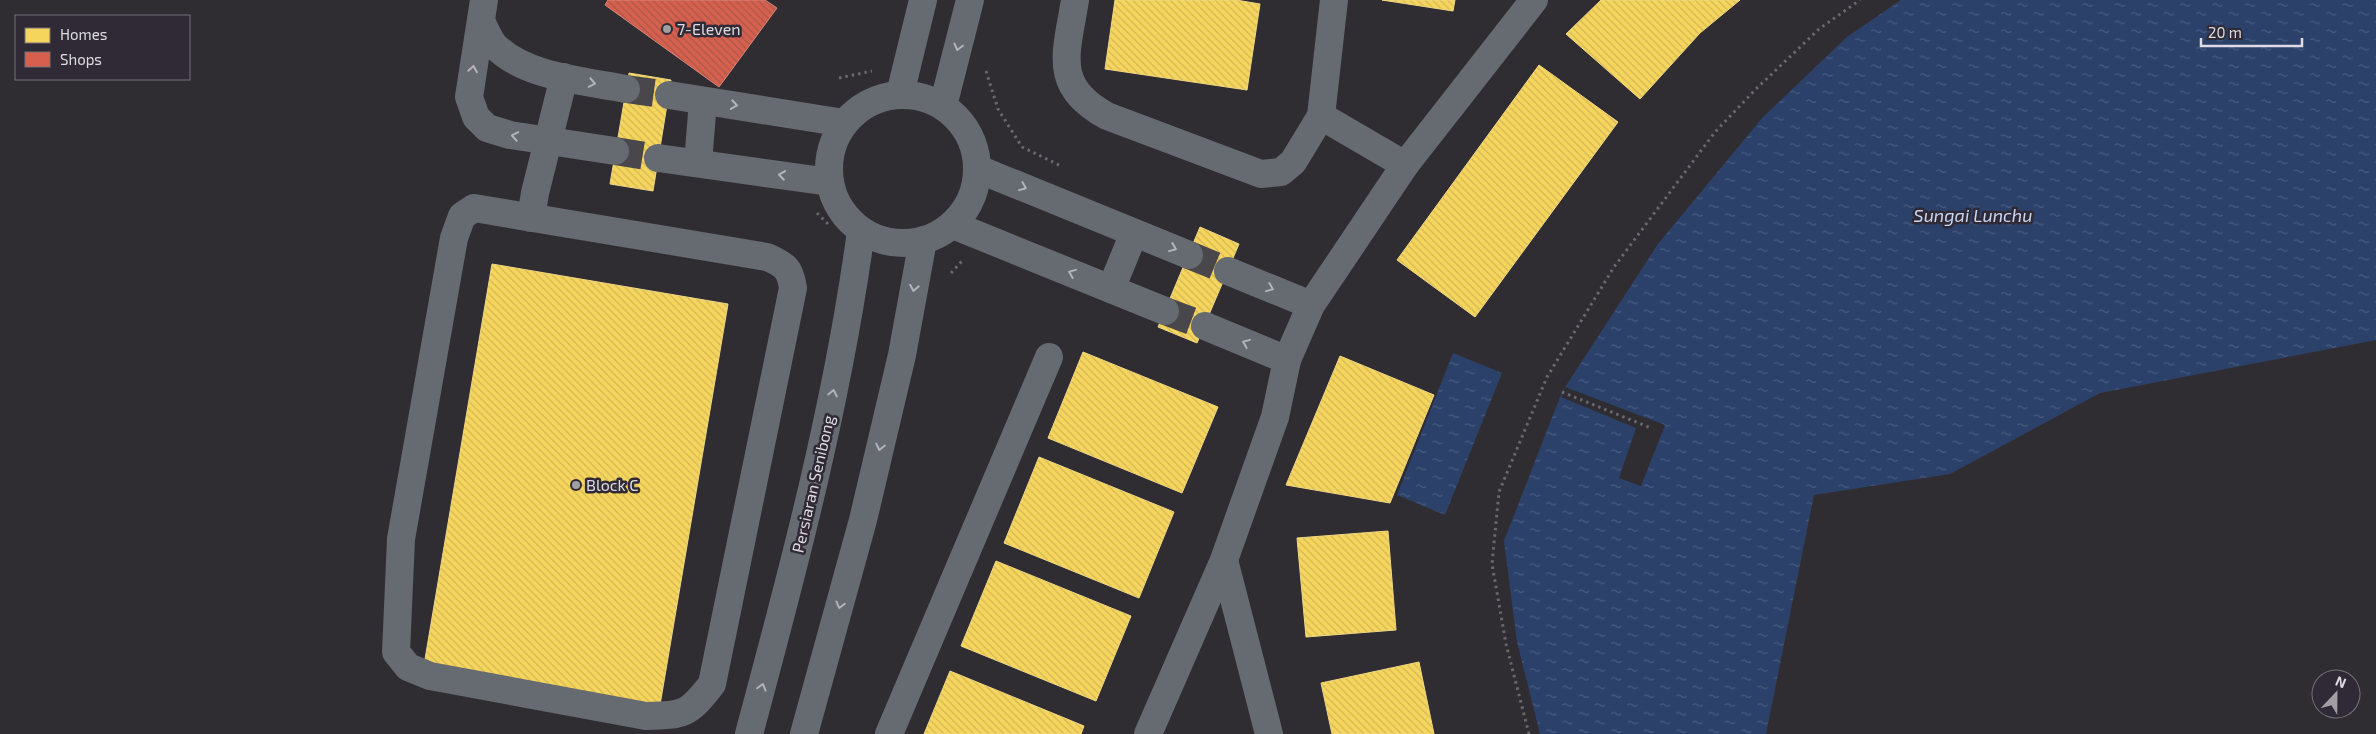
<svg xmlns="http://www.w3.org/2000/svg" width="2376" height="734" font-family="'Exo 2',sans-serif">
<style>
.water{fill:url(#water-ripples)}
.pier{fill:#2f2d32}
.homes{fill:url(#homes-back-hatch);stroke:#efd784}
.shops{fill:url(#shops-back-hatch);stroke:#d8857a}
.lines{fill:none;stroke-linecap:round;stroke-linejoin:round}
.minor-tunnel{stroke:#49474c;stroke-width:28;stroke-dasharray:28 14;stroke-linecap:butt}
.path{stroke:#67696e;stroke-width:3;stroke-dasharray:2.5 4;stroke-linecap:butt}
.minor{stroke:#666a71;stroke-width:28}
.oneway{stroke:#b4b3ba}
.poi-dot{fill:#a19ea4;stroke:#2f2a35;stroke-width:2}
.labels{text-anchor:middle;stroke-width:5;stroke-linejoin:round;paint-order:stroke}
.poi-label{font-size:16px;fill:#dedbe2;stroke:#2f2a35;text-anchor:start}
.street-label{font-size:16px;fill:#dedbe2;stroke:#2f2a35}
.water-label{font-size:18px;font-style:italic;fill:#c7d7f5;stroke:#2f2a35}
</style>
<defs>
<pattern id="water-ripples" width="26" height="14" patternUnits="userSpaceOnUse" patternTransform="scale(1.25)"><rect width="26" height="14" fill="#2c416a"/><path d="M2 4q2-2 4 0t4 0M15 11q2-2 4 0t4 0" fill="none" stroke="#4a5c7f"/></pattern>
<pattern id="homes-back-hatch" width="6" height="6" patternUnits="userSpaceOnUse" patternTransform="scale(1.25)"><rect width="6" height="6" fill="#f6d55c"/><path d="M-1 5l2 2M0 0l6 6M5-1l2 2" fill="none" stroke="#d2b857"/></pattern>
<pattern id="shops-back-hatch" width="6" height="6" patternUnits="userSpaceOnUse" patternTransform="scale(1.25)"><rect width="6" height="6" fill="#d6604d"/><path d="M-1 5l2 2M0 0l6 6M5-1l2 2" fill="none" stroke="#aa574a"/></pattern>
</defs>
<rect width="100%" height="100%" fill="#2f2d32"/>
<g class="water">
<polygon points="1901,0 2376,0 2376,340 2100,393 1950,474 1814,495 1766,734 1540,734 1517,642 1504,541 1562,392 1658,244 1763,117 1847,37"/>
<polygon points="1453,353 1502,373 1445,515 1397,495"/>
</g>
<polygon class="pier" points="1565,387 1665,425 1641,486 1619,478 1636,428 1561,397"/>
<g class="homes">
<polygon points="1115,0 1236,0 1260,4 1247,90 1105,69"/>
<polygon points="1382,0 1455,0 1453,11"/>
<polygon points="1601,0 1740,0 1700,33 1640,99 1566,34"/>
<polygon points="1539,65 1618,122 1475,317 1397,260"/>
<polygon points="629,73 671,80 653,191 610,184"/>
<polygon points="1200,227 1239,244 1197,343 1158,327"/>
<polygon points="492,264 728,304 660,705 424,665"/>
<polygon points="1083,352 1218,407 1182,493 1048,438"/>
<polygon points="1340,356 1434,395 1390,503 1286,485"/>
<polygon points="1039,457 1174,512 1139,598 1004,543"/>
<polygon points="1388,531 1396,630 1306,637 1297,538"/>
<polygon points="996,561 1131,616 1096,701 961,646"/>
<polygon points="1419,662 1434,734 1332,734 1321,683"/>
<polygon points="950,671 1084,726 1081,734 924,734"/>
</g>
<polygon class="shops" points="608,0 765,0 777,8 719,87 605,5"/>
<g class="lines">
<g class="minor-tunnel">
<polyline points="626,89 669,95"/>
<polyline points="615,151 658,158"/>
<polyline points="1189,255 1228,271"/>
<polyline points="1165,311 1205,326"/>
</g>
<g class="path">
<polyline points="986,71 998,109 1022,147 1061,166"/>
<polyline points="839,78 872,71"/>
<polyline points="817,213 830,226"/>
<polyline points="951,273 962,261"/>
<polyline points="1562,392 1651,428"/>
<polyline points="1529,734 1506,644 1492,564 1499,492 1547,377 1614,267 1715,132 1756,89 1819,29 1860,0"/>
</g>
<g class="minor">
<polyline points="484,0 469,97 476,117 487,128 510,135 615,151"/>
<path d="M1075,0c-8,52 -24,86 32,116l154,58 20,-2 12,-10 28,-46 13,-116"/>
<path d="M481,21c4,8 8,18 13,24 30,32 91,36 132,44"/>
<polyline points="900,94 923,0"/>
<circle cx="903" cy="169" r="74"/>
<polyline points="669,95 844,123"/>
<polyline points="943,106 970,0"/>
<polyline points="1321,116 1405,165"/>
<polyline points="658,158 830,182"/>
<polyline points="698,163 703,101"/>
<polyline points="978,169 1189,255"/>
<path d="M474,208l293,49c18,8 23,11 26,31l-81,396c-24,31 -28,31 -66,32l-216,-40 -22,-9 -12,-15 5,-113 53,-301 8,-22z"/>
<polyline points="531,218 535,193 564,77"/>
<polyline points="953,225 1165,311"/>
<polyline points="1228,271 1311,305"/>
<polyline points="1111,289 1134,233"/>
<polyline points="1205,326 1287,360"/>
<polyline points="1224,560 1269,734"/>
<path d="M749,734c45,-167 89,-332 112,-503"/>
<polyline points="804,734 863,520 902,355 923,240"/>
<polyline points="889,734 1049,357"/>
<polyline points="1148,734 1224,560 1275,417 1287,360 1311,305 1405,165 1534,0"/>
</g>
</g>
<defs><path id="oneway-chevron" d="M-2-3.5L2.5 0L-2 3.5" fill="none" stroke-width="1.6" stroke-linecap="round" stroke-linejoin="round" transform="scale(1.25)"/></defs>
<g class="oneway">
<use href="#oneway-chevron" transform="translate(958 47) rotate(105)"/>
<use href="#oneway-chevron" transform="translate(473 69) rotate(-81)"/>
<use href="#oneway-chevron" transform="translate(592 83) rotate(11)"/>
<use href="#oneway-chevron" transform="translate(734 105) rotate(9)"/>
<use href="#oneway-chevron" transform="translate(515 136) rotate(-170)"/>
<use href="#oneway-chevron" transform="translate(782 175) rotate(-172)"/>
<use href="#oneway-chevron" transform="translate(1023 187) rotate(22)"/>
<use href="#oneway-chevron" transform="translate(1173 248) rotate(22)"/>
<use href="#oneway-chevron" transform="translate(1072 273) rotate(-158)"/>
<use href="#oneway-chevron" transform="translate(914 288) rotate(100)"/>
<use href="#oneway-chevron" transform="translate(1270 288) rotate(22)"/>
<use href="#oneway-chevron" transform="translate(1246 343) rotate(-158)"/>
<use href="#oneway-chevron" transform="translate(833 393) rotate(-78)"/>
<use href="#oneway-chevron" transform="translate(880 447) rotate(103)"/>
<use href="#oneway-chevron" transform="translate(840 605) rotate(105)"/>
<use href="#oneway-chevron" transform="translate(762 687) rotate(-75)"/>
</g>
<g class="poi-dot">
<circle cx="667" cy="29" r="5"/>
<circle cx="576" cy="485" r="5"/>
</g>
<g class="labels">
<g class="poi-label">
<text x="677" y="35">7-Eleven</text>
<text x="586" y="491">Block C</text>
</g>
<g class="street-label">
<text transform="translate(813 484) rotate(-77)" y="6">Persiaran Senibong</text>
</g>
<g class="water-label">
<text x="1973" y="222">Sungai Lunchu</text>
</g>
</g>
<rect x="15" y="15" width="175" height="65" fill="#2f2a35" stroke="#75717a"/>
<rect x="25" y="28" width="25" height="15" fill="#f6d55c" stroke="#75717a"/>
<text x="60" y="40" font-size="15" fill="#dedbe2">Homes</text>
<rect x="25" y="52" width="25" height="15" fill="#d6604d" stroke="#75717a"/>
<text x="60" y="65" font-size="15" fill="#dedbe2">Shops</text>
<g transform="translate(2336 694) rotate(22)"><circle r="24" fill="#2f2a35" stroke="#75717a"/>
<path d="M0-4L9 19L0 12L-9 19Z" fill="#a19ea4"/>
<text y="-8" font-size="14" font-weight="bold" text-anchor="middle" fill="#dedbe2">N</text>
</g>
<path d="M2201 38v8h101v-8" fill="none" stroke="#dedbe2" stroke-width="2.5"/>
<text x="2208" y="38" font-size="15" fill="#dedbe2" stroke="#2f2a35" stroke-width="4" paint-order="stroke">20 m</text>
</svg>
